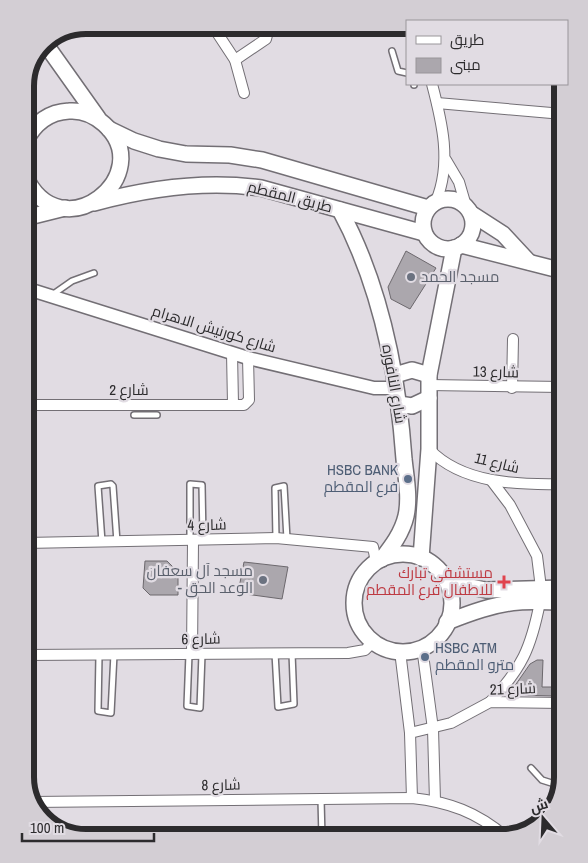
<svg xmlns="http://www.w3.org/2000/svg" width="588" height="863" font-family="'Archivo Narrow',Cairo,sans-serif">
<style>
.building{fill:#aba7ad;stroke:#6c686d}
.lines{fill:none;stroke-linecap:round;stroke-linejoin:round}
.service-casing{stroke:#736f75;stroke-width:8}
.minor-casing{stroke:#736f75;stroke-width:12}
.tertiary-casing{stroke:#736f75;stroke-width:15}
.secondary-casing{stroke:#736f75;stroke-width:18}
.service{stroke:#fff;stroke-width:5}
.minor{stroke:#fff;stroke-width:10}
.tertiary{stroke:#fff;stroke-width:12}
.secondary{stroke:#fff;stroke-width:15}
.worship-dot{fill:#6b7280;stroke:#e1dce3;stroke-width:2}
.service-dot{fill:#5c6f8a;stroke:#e1dce3;stroke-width:2}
.health-dot{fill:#e0444e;stroke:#e1dce3;stroke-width:2}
.labels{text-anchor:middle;stroke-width:4.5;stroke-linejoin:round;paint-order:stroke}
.street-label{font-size:15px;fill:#2c2b2d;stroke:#e1dce3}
.worship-label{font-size:15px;fill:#5b616d;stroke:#e1dce3;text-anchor:start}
.service-label{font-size:15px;fill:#4e5e75;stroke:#e1dce3;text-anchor:end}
.health-label{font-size:15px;fill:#be3a42;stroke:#e1dce3;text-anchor:end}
.rim{fill:none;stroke:#2c2b2d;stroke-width:6}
</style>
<rect width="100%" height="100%" fill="#e1dce3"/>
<g class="building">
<polygon points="406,251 436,268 410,309 391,299 388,287"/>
<polygon points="145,561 167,561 178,572 178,595 150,595 143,588"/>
<polygon points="244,562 288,567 282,599 238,593"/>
<polygon points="537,660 543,660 542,687 555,687 555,696 516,695 514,687 530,664"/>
</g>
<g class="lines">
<defs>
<g id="service">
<polyline points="392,51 398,71 407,73"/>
<polyline points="414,84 414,85"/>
<polyline points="52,295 72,281 94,273"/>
<polyline points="134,415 157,415"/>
<polyline points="276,538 275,488 284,486 287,539"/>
<polyline points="190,540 190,484 202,485 203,539"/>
<polyline points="102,542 98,486 111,484 113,486 117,542"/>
<polyline points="275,653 278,707 294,704 292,653"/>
<polyline points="189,654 187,706 200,708 202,654"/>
<polyline points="99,655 98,711 111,713 114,654"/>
<polyline points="531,768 542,780 561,786"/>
<polyline points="321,799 322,838"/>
</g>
<g id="minor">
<polyline points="212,25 235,60 244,93"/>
<polyline points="235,60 266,39 268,31 265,25"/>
<path d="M432,84c10,38 20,79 4,117"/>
<polyline points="437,103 563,114"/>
<polyline points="446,160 459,182 466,206"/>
<polyline points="232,353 233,404"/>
<polyline points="429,385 563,387"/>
<polyline points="512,388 513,339"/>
<polyline points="25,405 244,405 249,400 248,358"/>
<path d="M429,449c33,35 90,36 134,35"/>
<polyline points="491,480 510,505 537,556 541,588"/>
<polyline points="25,543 276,538 373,547 376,562"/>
<polyline points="422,647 433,729 435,801"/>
<polyline points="400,651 410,733 412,798"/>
<polyline points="192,654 193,541"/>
<polyline points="25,655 348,653 365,650 373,642"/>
<path d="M490,702c32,-34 41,-54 50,-100"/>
<polyline points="410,733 451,723 490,702 563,703"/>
<path d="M32,802l380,-4c37,4 65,14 94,39"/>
</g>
<polyline id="tertiary" points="25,288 248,358 374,388 397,388"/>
<g id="secondary">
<polyline points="44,42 98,118"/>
<polyline points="109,129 134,141 159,149 186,154 230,155 262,160 428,208"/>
<polyline points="25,139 28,109 26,79"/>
<path d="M25,176c36,78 135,-2 79,-52 -10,-9 -21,-14 -35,-13 -21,1 -35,13 -44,31"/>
<circle cx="448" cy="224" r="25"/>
<path d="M94,203c55,-15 110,-23 167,-15l163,45"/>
<path d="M340,210c41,76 58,164 64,249 2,19 6,39 2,57 -4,17 -14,30 -24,43"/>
<polyline points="472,214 503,234 529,262"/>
<polyline points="25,218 65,208"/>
<polyline points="461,245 563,271"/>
<polyline points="395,375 412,370 429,375"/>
<polyline points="399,404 412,406 429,398"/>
<circle cx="403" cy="603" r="49"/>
<polyline points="421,558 429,449 429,375 454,248"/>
<polyline points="447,582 486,590 563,588"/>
<path d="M447,622c23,-9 47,-18 72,-20 14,-1 30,0 44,0"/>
</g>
</defs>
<use href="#service" class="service-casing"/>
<use href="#minor" class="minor-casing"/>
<use href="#tertiary" class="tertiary-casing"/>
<use href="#secondary" class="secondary-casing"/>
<use href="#service" class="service"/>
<use href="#minor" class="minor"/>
<use href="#tertiary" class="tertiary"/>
<use href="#secondary" class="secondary"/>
</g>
<g class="worship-dot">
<circle cx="411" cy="277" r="5"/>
<circle cx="263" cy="580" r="5"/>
</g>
<g class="service-dot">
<circle cx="408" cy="479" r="5"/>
<circle cx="425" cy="657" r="5"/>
</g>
<path class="health-dot" d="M501.5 574.5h5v5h5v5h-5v5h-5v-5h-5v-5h5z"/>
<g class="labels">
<g class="street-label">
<text transform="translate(290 197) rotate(14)" y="5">طريق المقطم</text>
<text transform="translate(214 329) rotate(17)" y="5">شارع كورنيش الاهرام</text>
<text transform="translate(496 372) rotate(1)" y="5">شارع 13</text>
<text transform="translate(394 384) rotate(80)" y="5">شارع النافوره</text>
<text x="129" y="395">شارع 2</text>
<text transform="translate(497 463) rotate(14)" y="5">شارع 11</text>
<text transform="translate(207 525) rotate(-1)" y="5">شارع 4</text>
<text transform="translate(201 639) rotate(-1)" y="5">شارع 6</text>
<text transform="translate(513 689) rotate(-2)" y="5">شارع 21</text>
<text transform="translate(221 785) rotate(-1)" y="5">شارع 8</text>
</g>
<g class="worship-label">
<text x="421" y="282">مسجد الحمد</text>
<text x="253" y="576" text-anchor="end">مسجد آل سعفان<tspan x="253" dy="17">- الوعد الحق</tspan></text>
</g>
<g class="service-label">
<text x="398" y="475">HSBC BANK<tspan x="398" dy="17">فرع المقطم</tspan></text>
<text x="435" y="653" text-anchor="start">HSBC ATM<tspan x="435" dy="17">مترو المقطم</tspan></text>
</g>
<g class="health-label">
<text x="493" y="578">مستشفى تبارك<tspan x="493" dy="17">للاطفال فرع المقطم</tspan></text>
</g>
</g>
<path d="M0 0H588V863H0ZM86 34H502A52 52 0 0 1 554 86V777A52 52 0 0 1 502 829H86A52 52 0 0 1 34 777V86A52 52 0 0 1 86 34Z" fill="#d3ced4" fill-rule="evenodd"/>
<path class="rim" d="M86 34H502A52 52 0 0 1 554 86V777A52 52 0 0 1 502 829H86A52 52 0 0 1 34 777V86A52 52 0 0 1 86 34Z"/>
<rect x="406" y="20" width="162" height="65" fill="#e1dce3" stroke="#99959a"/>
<rect x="416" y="36" width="25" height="8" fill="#ffffff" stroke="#99959a"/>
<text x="450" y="45" font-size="15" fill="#2c2b2d">طريق</text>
<rect x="416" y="58" width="25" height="15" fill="#aba7ad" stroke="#99959a"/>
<text x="450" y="70" font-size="15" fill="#2c2b2d">مبنى</text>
<g transform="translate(543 818) rotate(341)" stroke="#e1dce3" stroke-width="4" paint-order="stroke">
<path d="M0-4L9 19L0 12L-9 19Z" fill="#2c2b2d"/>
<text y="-8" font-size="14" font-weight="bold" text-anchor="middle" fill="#2c2b2d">ش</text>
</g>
<path d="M22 833v8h132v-8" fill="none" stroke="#2c2b2d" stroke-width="2.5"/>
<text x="30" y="833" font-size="15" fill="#2c2b2d" stroke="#e1dce3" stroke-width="4" paint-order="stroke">100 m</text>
</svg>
